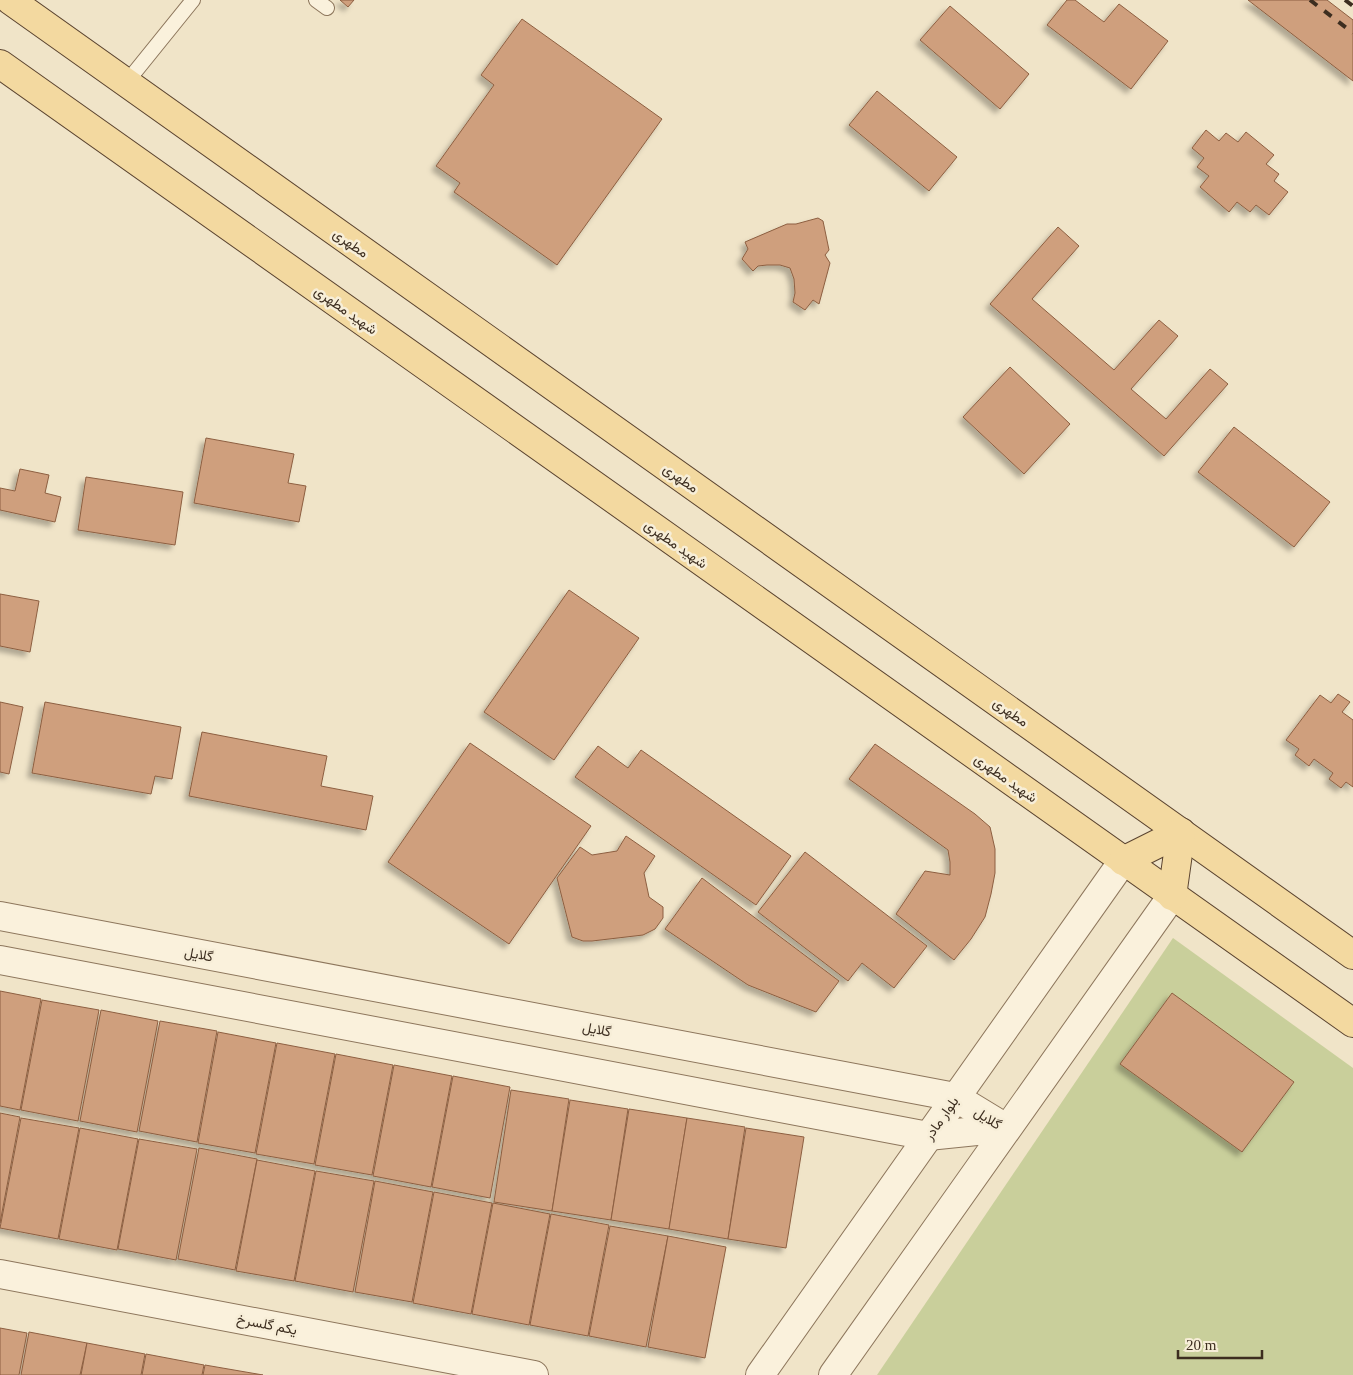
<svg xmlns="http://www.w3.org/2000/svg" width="1353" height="1375" font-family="'Times New Roman',Vazirmatn,serif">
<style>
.grass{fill:#c9cf9b}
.building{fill:#cf9f7d;stroke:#8d5f41;filter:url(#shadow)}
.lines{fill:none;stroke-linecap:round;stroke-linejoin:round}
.service-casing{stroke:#8d765c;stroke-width:16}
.minor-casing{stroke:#8d765c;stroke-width:30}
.tertiary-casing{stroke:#8d765c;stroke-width:30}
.primary-casing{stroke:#5b4430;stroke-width:30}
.service{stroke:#faf1dc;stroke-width:14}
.minor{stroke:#faf1dc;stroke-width:28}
.tertiary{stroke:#faf1dc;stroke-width:28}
.primary{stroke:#f3d9a0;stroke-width:28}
.rail{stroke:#3d2e20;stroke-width:4;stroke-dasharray:9 9;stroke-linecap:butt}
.labels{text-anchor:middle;stroke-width:5;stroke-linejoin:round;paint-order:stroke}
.street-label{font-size:14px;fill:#3d2e20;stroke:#f7eed8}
</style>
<defs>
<filter id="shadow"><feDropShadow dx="-4.5" dy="4.5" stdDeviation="2.5" flood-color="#0004"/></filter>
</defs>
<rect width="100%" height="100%" fill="#f0e4c8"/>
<polygon class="grass" points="1173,938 1353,1068 1353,1375 877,1375"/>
<g class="building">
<polygon points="340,0 354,0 348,7"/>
<polygon points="1067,0 1075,0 1104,22 1119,4 1168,41 1131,89 1047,25"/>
<polygon points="1248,0 1327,0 1353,20 1353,81"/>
<polygon points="950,6 1029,74 1000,109 920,40"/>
<polygon points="522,19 662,119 557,265 454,192 460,183 436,166 494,85 481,75"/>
<polygon points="877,91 957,157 929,191 849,125"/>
<polygon points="1206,130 1219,141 1226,133 1238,142 1246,132 1274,155 1266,164 1279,174 1274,181 1288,192 1269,215 1256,205 1250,212 1237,202 1229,212 1200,187 1209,176 1197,167 1204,158 1192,148"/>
<polygon points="818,218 823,221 829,250 825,255 830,263 819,304 813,300 805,310 793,302 795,293 794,279 790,268 780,265 767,265 758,266 753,271 742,259 748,249 745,242 787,224 796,224"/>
<polygon points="1058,227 1079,246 1032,299 1114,370 1159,320 1178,336 1131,389 1166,419 1210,369 1228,384 1164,456 990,304"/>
<polygon points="1010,367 1070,424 1024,474 963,417"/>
<polygon points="1234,427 1330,502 1294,547 1198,472"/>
<polygon points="206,438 294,454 288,483 306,486 299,522 194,503"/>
<polygon points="20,469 49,475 45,493 61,497 55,522 0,510 0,488 15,491"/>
<polygon points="86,477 183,492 175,545 78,530"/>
<polygon points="569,590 639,638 554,760 484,712"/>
<polygon points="0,594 39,601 30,652 0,646"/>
<polygon points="1338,694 1350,702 1342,712 1353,720 1353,787 1346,782 1341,788 1329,779 1333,773 1314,759 1309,766 1295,755 1299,749 1286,740 1320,695 1331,703"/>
<polygon points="0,702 23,707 9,774 0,772"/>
<polygon points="45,702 181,727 172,779 155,776 151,794 32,773"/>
<polygon points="202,732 327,756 321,786 373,796 366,830 189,796"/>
<polygon points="470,743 591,826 509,944 388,862"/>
<polygon points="875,744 975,814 990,827 995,849 995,873 991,894 985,917 971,939 954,960 896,914 925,871 950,875 950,862 948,850 849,779"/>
<polygon points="598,746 628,768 641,750 791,856 756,905 575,777"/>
<polygon points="626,836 655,856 644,873 649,897 663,907 663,918 655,929 643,935 592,941 583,941 572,937 557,878 580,847 592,855 617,851"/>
<polygon points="805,852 927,946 894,988 862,963 848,981 758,912"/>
<polygon points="702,878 839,981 816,1012 748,985 665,929"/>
<polygon points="0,991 41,999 20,1110 0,1106"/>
<polygon points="1172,993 1294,1082 1242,1152 1120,1064"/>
<polygon points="42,1000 99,1010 78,1121 21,1110"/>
<polygon points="101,1010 158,1021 137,1132 80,1121"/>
<polygon points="160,1021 217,1031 197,1142 139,1131"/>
<polygon points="218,1032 276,1043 255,1153 198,1143"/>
<polygon points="277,1043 335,1054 314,1164 256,1154"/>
<polygon points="336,1054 393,1065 372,1175 315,1165"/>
<polygon points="394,1065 452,1076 431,1187 373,1176"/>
<polygon points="453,1076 510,1087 490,1198 432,1187"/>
<polygon points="511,1090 569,1099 552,1211 494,1202"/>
<polygon points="570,1100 628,1109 611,1220 552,1211"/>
<polygon points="629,1109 687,1118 669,1229 611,1220"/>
<polygon points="0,1113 20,1117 0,1223"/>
<polygon points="21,1118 79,1128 58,1239 0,1228"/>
<polygon points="687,1118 745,1127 728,1239 669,1229"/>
<polygon points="80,1128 138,1139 117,1250 59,1239"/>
<polygon points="746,1128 804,1137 786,1248 728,1239"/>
<polygon points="139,1139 197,1149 176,1260 118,1249"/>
<polygon points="199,1148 257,1159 235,1270 178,1259"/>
<polygon points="257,1160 315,1171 294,1281 236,1271"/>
<polygon points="316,1171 374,1181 353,1292 295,1281"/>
<polygon points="375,1181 433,1192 412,1302 355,1292"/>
<polygon points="434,1192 492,1203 471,1314 413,1303"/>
<polygon points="493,1203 550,1214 529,1325 472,1314"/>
<polygon points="551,1214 609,1225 588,1336 530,1325"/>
<polygon points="610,1226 668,1236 646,1347 589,1336"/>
<polygon points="668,1236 726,1247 705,1358 648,1347"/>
<polygon points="0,1328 27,1333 19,1375 0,1375"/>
<polygon points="29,1332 87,1343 80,1375 21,1375"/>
<polygon points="87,1343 145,1354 141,1375 81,1375"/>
<polygon points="146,1354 204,1365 202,1375 142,1375"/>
<polygon points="205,1365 263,1375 203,1375"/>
</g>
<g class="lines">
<defs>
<g id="service">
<polyline points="316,0 327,8"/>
<polyline points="126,83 193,0"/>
</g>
<polyline id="minor" points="0,1274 534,1375"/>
<g id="tertiary">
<polyline points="0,916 955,1097 1006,1128"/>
<polyline points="0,960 928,1136 1006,1128"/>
<polyline points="760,1375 1123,861"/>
<polyline points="833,1375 1172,896"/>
</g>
<g id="primary">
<polyline points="10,0 1353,955"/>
<polyline points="0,64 1353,1023"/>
<polyline points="1123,861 1181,832 1172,896"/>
</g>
</defs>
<use href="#service" class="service-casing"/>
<use href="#minor" class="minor-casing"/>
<use href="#tertiary" class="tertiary-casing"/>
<use href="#primary" class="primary-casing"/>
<use href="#service" class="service"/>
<use href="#minor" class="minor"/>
<use href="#tertiary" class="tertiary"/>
<use href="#primary" class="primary"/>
<g class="rail">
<polyline points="1310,0 1353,33"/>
<polyline points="1345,0 1353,6"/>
</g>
</g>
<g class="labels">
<g class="street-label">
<text transform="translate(351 243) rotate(35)" y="5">مطهری</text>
<text transform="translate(346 310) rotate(35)" y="5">شهید مطهری</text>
<text transform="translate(681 478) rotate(35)" y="5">مطهری</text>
<text transform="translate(676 544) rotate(35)" y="5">شهید مطهری</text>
<text transform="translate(1011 712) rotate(35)" y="5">مطهری</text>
<text transform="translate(1006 778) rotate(35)" y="5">شهید مطهری</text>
<text transform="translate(199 954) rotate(11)" y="5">گلایل</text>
<text transform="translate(597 1029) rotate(11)" y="5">گلایل</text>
<text transform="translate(941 1118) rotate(-55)" y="5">بلوار مادر</text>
<text transform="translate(988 1118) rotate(33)" y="5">گلایل</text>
<text transform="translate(267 1324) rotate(11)" y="5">یکم گلسرخ</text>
</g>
</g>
<path d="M1178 1350v8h84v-8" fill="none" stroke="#3d2e20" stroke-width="2.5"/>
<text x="1186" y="1350" font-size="15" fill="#3d2e20" stroke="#f7eed8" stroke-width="4" paint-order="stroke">20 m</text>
</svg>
